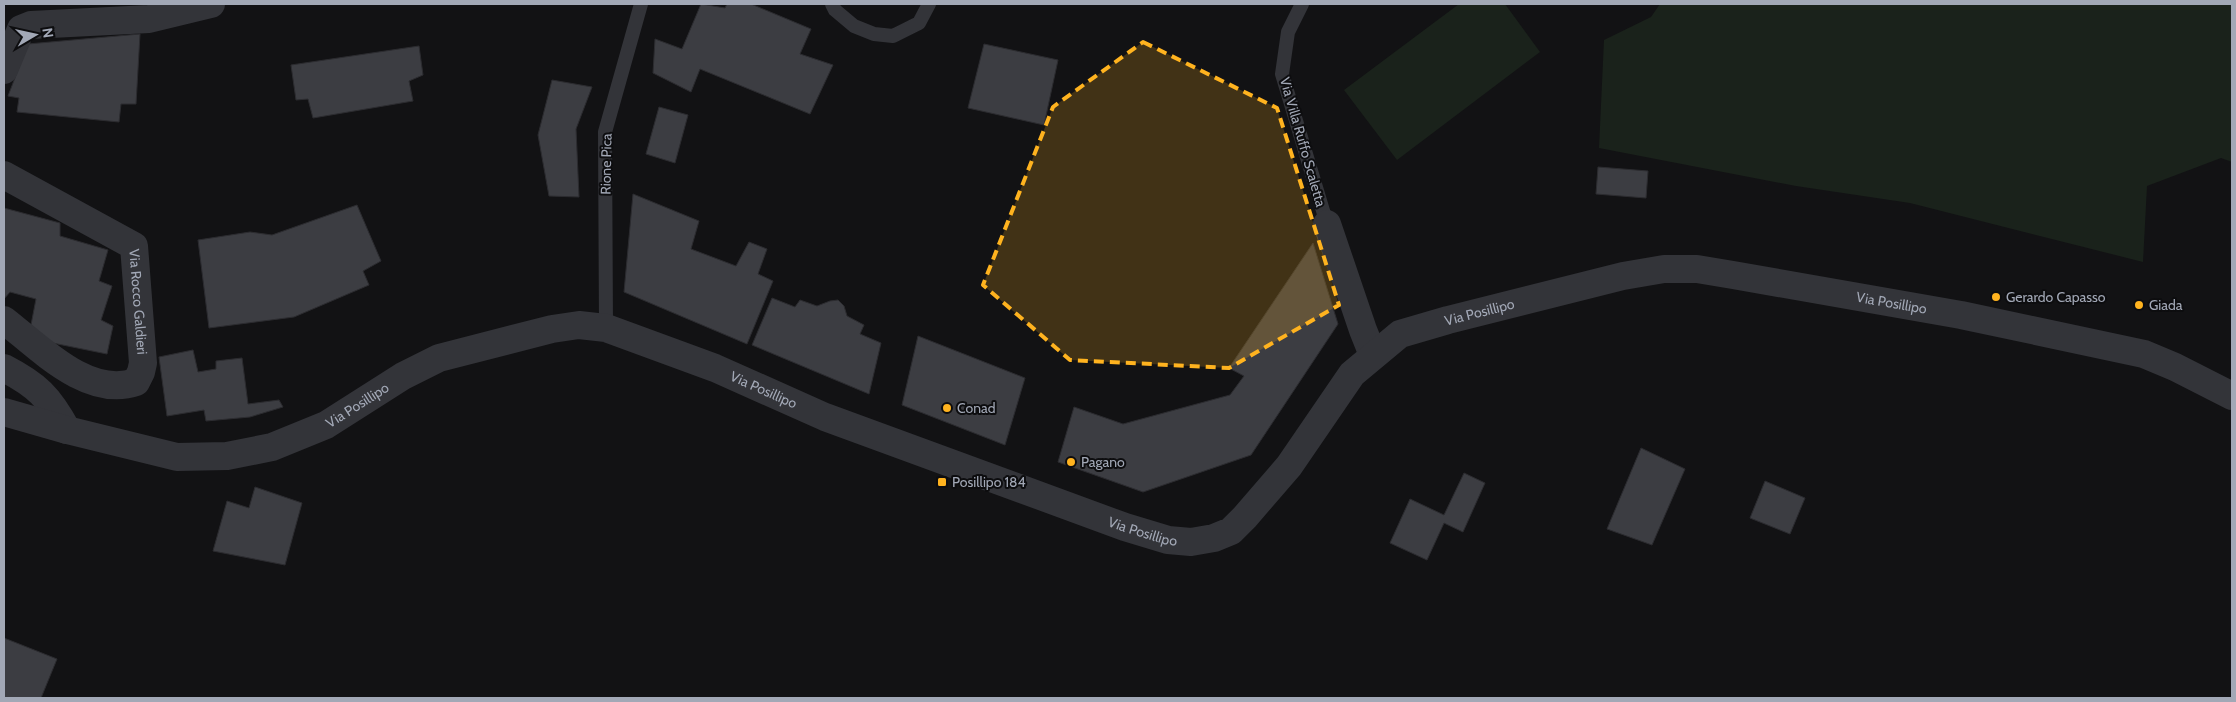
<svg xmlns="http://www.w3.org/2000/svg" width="2236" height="702" font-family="Cabin,sans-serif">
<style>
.green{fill:#1a221b}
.building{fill:#3c3d42;stroke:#2c2c30}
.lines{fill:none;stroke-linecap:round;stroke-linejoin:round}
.service{stroke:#333439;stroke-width:14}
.minor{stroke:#333439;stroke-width:28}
.tertiary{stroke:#333439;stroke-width:28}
.marked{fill:#ffb31f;fill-opacity:0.2;stroke:#ffb31f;stroke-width:4;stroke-dasharray:10 6;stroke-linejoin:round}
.poi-dot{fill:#ffb31f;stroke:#0d0d0f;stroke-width:2}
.labels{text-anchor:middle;stroke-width:4;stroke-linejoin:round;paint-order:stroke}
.street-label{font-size:14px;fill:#a2a8b6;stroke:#0d0d0f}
.poi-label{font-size:14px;fill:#a2a8b6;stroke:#0d0d0f;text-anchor:start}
</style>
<rect width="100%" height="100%" fill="#121214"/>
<g class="green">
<polygon points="1459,4 1505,4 1540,52 1397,160 1344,90"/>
<polygon points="1660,4 2232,4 2232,162 2221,158 2147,186 2143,262 1910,203 1796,186 1599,148 1604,40 1651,17"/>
</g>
<g class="building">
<polygon points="701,4 725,8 727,4 751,4 811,29 800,54 833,65 810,114 700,69 691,92 653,73 655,39 682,49"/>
<polygon points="140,34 136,104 121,104 119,122 17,112 19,98 8,96 28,44"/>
<polygon points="984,44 1058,60 1044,125 968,108"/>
<polygon points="419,46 423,75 409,81 413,101 313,118 308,99 296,100 291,65"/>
<polygon points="552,80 592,87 576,129 579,197 549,196 538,135"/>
<polygon points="659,107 688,115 675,163 646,154"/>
<polygon points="1598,167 1648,171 1646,198 1596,194"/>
<polygon points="633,194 699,221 691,249 736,266 749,242 767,249 758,274 773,281 747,344 624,292"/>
<polygon points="357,205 381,261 363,271 369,285 294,317 209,328 198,240 250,232 272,235"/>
<polygon points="4,208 60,223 60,236 108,250 99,281 112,286 101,320 113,326 107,354 43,341 31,325 36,299 10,292 4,299"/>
<polygon points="1313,243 1338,324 1251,455 1143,492 1058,462 1074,407 1123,424 1230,395 1244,376 1229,368"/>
<polygon points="772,298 795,307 800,300 817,306 830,301 838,300 844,306 847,316 864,325 860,334 881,343 869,394 752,345"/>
<polygon points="918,336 1025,378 1005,445 902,405"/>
<polygon points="193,350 198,372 216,369 216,361 242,358 248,404 279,400 283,407 250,417 206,421 204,410 167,416 159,357"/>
<polygon points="1641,448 1685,469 1652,545 1607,529"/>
<polygon points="1464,473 1485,483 1463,532 1444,523 1427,560 1390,543 1410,499 1444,515"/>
<polygon points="1765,481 1805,498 1790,534 1750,518"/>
<polygon points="255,487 302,503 285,565 213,551 227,501 249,508"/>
<polygon points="4,638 57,659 41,698 4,698"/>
</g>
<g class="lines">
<g class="service">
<polyline points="832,4 835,10 854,26 874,34 893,36 919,23 929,4"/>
<polyline points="1302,4 1288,32 1282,74 1327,224"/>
<polyline points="606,328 605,132 641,4"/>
</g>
<g class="minor">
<polyline points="4,70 21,29 31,25 149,19 211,4"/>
<path id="s1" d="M4,175l130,71 9,117 -2,9 -5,10c-48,17 -97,-35 -132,-62"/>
<polyline points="1327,224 1363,330 1373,355"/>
<path d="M4,368c33,17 45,29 63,62"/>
</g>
<path class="tertiary" id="s2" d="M4,412l63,18 110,27 50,-1 45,-9 54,-22 77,-49 36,-18 113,-29 27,-4 27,3 109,40 110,49 300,110 43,13 23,2 23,-4 17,-7 14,-14 44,-51 63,-92 48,-40 48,-14 175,-44 41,-7h33l36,6 228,40 183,39 31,13 57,29"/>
</g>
<path class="marked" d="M1143,42l134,66 62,197 -110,63 -159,-8 -87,-75 70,-178z"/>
<g class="poi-dot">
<circle cx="1996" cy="297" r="5"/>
<circle cx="2139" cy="305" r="5"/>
<circle cx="947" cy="408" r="5"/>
<circle cx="1071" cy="462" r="5"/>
<rect x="937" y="477" width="10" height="10" rx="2.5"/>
</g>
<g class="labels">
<g class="street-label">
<text transform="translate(1303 142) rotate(74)" y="5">Via Villa Ruffo Scaletta</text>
<text transform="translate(606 164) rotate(-89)" y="5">Rione Pica</text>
<text dy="5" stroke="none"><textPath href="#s1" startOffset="204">Via Rocco Galdieri</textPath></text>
<text dy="5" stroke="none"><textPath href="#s2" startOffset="2065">Via Posillipo</textPath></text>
<text dy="5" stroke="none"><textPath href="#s2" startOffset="1645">Via Posillipo</textPath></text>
<text dy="5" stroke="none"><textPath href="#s2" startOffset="805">Via Posillipo</textPath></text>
<text dy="5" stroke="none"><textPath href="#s2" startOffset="370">Via Posillipo</textPath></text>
<text dy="5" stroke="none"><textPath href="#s2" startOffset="1210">Via Posillipo</textPath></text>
</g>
<g class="poi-label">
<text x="2006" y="302">Gerardo Capasso</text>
<text x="2149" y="310">Giada</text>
<text x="957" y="413">Conad</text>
<text x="1081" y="467">Pagano</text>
<text x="952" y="487">Posillipo 184</text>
</g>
</g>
<rect width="2236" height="702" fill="none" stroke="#a2a8b6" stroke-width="10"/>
<g transform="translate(35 35) rotate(81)" stroke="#0d0d0f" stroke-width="4" paint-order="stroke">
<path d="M0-4L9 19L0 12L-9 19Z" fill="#a2a8b6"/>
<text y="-8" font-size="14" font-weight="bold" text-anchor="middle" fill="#a2a8b6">N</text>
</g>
</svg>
